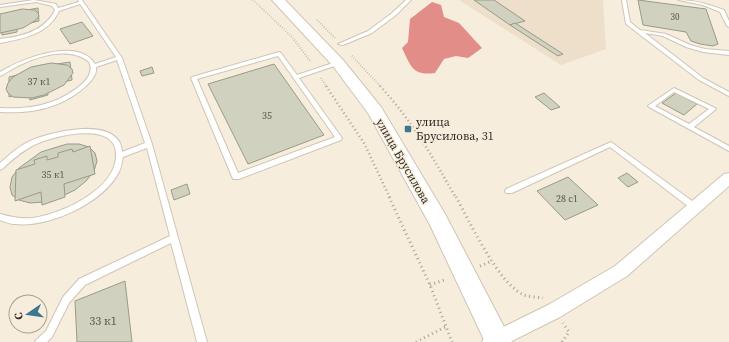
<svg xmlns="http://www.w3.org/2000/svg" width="729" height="342" font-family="'Source Serif 4',serif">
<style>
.built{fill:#eddfc9}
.forest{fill:#e38d89}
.building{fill:#d0d1bf;stroke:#999a89}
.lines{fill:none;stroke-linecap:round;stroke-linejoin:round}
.lane-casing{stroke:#cfc5b5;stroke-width:2}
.street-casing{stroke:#cfc5b5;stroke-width:2}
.secondary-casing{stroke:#cfc5b5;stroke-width:2}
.path-far2{stroke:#a9a295;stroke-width:2;stroke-dasharray:0.5 2;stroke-linecap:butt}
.path-far1{stroke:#a9a295;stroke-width:2.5;stroke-dasharray:1 3;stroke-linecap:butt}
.path{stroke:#a9a295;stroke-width:3;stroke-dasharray:1 3.5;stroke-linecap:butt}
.lane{fill:#fff;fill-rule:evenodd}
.street{fill:#fff;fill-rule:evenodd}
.secondary{fill:#fff;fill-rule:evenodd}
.poi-dot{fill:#3c778f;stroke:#f7eddc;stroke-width:1.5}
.labels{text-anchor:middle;stroke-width:3;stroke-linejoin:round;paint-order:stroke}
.far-number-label{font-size:9px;fill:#57554c}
.number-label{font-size:10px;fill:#57554c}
.poi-label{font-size:12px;fill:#2f2c25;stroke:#f7eddc;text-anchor:start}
.street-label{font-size:12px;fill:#2f2c25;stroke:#f7eddc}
.near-number-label{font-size:12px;fill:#57554c}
</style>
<rect width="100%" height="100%" fill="#f7eddc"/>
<polygon class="built" points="459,0 603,0 606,49 561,65"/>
<path class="forest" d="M432,2l9,3 3,12 15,6 23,25 -14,10 -12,-2 -12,3 -9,14c-23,3 -24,-7 -33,-25l6,-6 2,-23z"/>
<g class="building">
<polygon points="474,0 494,0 525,21 510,25"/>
<polygon points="638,0 706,9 718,44 713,46 700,44 691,41 686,32 643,25"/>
<polygon points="38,8 39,21 17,26 17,32 2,35 0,15 8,13 8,15 15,13 16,12"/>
<polygon points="22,9 35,10 38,13 39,16 36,20 23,28 0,33 0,14"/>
<polygon points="82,22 93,36 70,44 60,29"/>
<polygon points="515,23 563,54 558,56 510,25"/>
<polygon points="70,62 72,80 47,86 48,95 30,100 29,91 9,97 9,77 25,73 25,71 35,68 35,71 44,69 44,66"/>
<polygon points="51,63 67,65 72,69 73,73 64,85 44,95 32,98 13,97 8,93 6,89 8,83 13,77 31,67"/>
<polygon points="274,64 324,135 248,164 208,84"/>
<polygon points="152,67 154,73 142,76 140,71"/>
<polygon points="544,93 560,107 551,110 535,97"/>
<polygon points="676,93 697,104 684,115 662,103"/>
<polygon points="67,144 79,144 89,147 95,153 97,161 94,171 86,181 75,190 60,197 44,202 30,203 19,200 12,195 10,187 12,177 19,168 41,152"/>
<polygon points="90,146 95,174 64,184 65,197 42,205 41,192 15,201 16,170 35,164 34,160 47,156 47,160 58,157 58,153 72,149 73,152"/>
<polygon points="627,173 638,182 628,187 618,178"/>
<polygon points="568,177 598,205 565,220 537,191"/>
<polygon points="187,184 190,194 174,200 171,190"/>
<polygon points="125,281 132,342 77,342 75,301"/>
</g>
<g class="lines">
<defs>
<g id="lane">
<path d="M34,0l22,4 2,4 21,-6 -1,-2h4l40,58 30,86 55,198h-10l-26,-99 -86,42 -16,18 -17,34 -5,5h-12l2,-3 9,-8 17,-34 16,-18 91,-43 -23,-88 -24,9c-1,5 -2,11 -4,15 -16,31 -70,56 -104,52 -5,0 -10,-2 -15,-4v-6c11,3 21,5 33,4 28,-4 82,-28 83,-62 2,-37 -64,-20 -82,-11 -12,6 -22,15 -32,24l-2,1v-7c9,-8 19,-17 30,-22 20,-9 77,-23 90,2 1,3 2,6 2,9l23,-9 -28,-83 -21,7c1,8 -4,13 -9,18 -24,23 -55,29 -87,27v-4c31,2 60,-4 83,-25 6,-6 10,-13 6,-21 -19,-16 -50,-6 -69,3 -7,3 -13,8 -20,11v-4c21,-13 78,-36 95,-8l21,-7 -36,-53 -21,7c-10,23 -37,28 -59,32v-4c21,-2 45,-8 55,-29l-3,-4 -16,-4 -36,5v-2z"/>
<polygon points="406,0 411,0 396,15 372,33 343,45 338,44 368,31 392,13"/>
<polygon points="622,0 626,0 630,22 640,30 666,34 690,45 705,49 729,51 729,55 703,52 686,47 663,36 645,33 703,78 729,92 729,96 699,80 626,24"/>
<path d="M678,0c16,0 30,4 46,10l5,11v6l-2,-1 -7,-14 -17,-7z"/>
<path d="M279,52l2,1 16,22 39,-13h4v2l-41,14 43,60 -1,2 -102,39h-6l-42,-101 1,-1zM278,56l57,81 -97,36 -41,-94z"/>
<path d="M674,88l41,20 1,1 -1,1 -21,17 35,19v5l-80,-44 -1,-1 1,-1zM674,92l35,17 -20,15 -34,-18z"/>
<polygon points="611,142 699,206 700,208 699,210 696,211 693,210 610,147 512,193 506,193 505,191 506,189"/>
</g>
<polygon id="street" points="729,173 729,186 627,276 560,317 510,342 482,342 485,336 548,305 615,266 724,174"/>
<polygon id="secondary" points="272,0 285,0 343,60 381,107 445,214 512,342 485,342 430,225 368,113 333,66"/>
</defs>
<use href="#lane" class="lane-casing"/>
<use href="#street" class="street-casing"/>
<use href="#secondary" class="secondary-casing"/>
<g class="path-far2">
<polyline points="253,0 292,37 311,62"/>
<polyline points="317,20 335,38"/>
<polyline points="352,56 381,87"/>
<polyline points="321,78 327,87"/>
</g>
<g class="path-far1">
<polyline points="326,86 364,143 390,198"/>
<path d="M380,86c33,36 52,70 76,112"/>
</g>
<g class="path">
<polyline points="389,197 430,285 452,342"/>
<path d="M456,197c14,25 41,84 66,97 5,3 15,3 21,4"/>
<polyline points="480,266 492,261"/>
<polyline points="430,285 447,279"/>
<polyline points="416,342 447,326"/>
<polyline points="562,342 569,332 563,323"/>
</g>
<use href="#lane" class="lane"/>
<use href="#street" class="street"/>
<use href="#secondary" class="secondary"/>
</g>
<rect class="poi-dot" x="404" y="125" width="8" height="8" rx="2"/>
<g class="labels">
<g class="far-number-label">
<text x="675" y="20">30</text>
</g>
<g class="number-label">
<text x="39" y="85">37 к1</text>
<text x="267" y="119">35</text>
<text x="53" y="178">35 к1</text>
<text x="567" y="202">28 с1</text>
</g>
<g class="poi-label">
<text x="416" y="126">улица<tspan x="416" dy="14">Брусилова, 31</tspan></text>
</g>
<g class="street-label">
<text transform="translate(403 161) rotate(60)" y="4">улица Брусилова</text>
</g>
<g class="near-number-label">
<text x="103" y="325">33 к1</text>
</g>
</g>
<g transform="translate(28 314) rotate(257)"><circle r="19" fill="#f7eddc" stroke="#a7a093"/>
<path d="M0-3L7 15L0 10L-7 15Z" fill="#3c778f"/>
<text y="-6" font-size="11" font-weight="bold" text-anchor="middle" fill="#2f2c25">С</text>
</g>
</svg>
